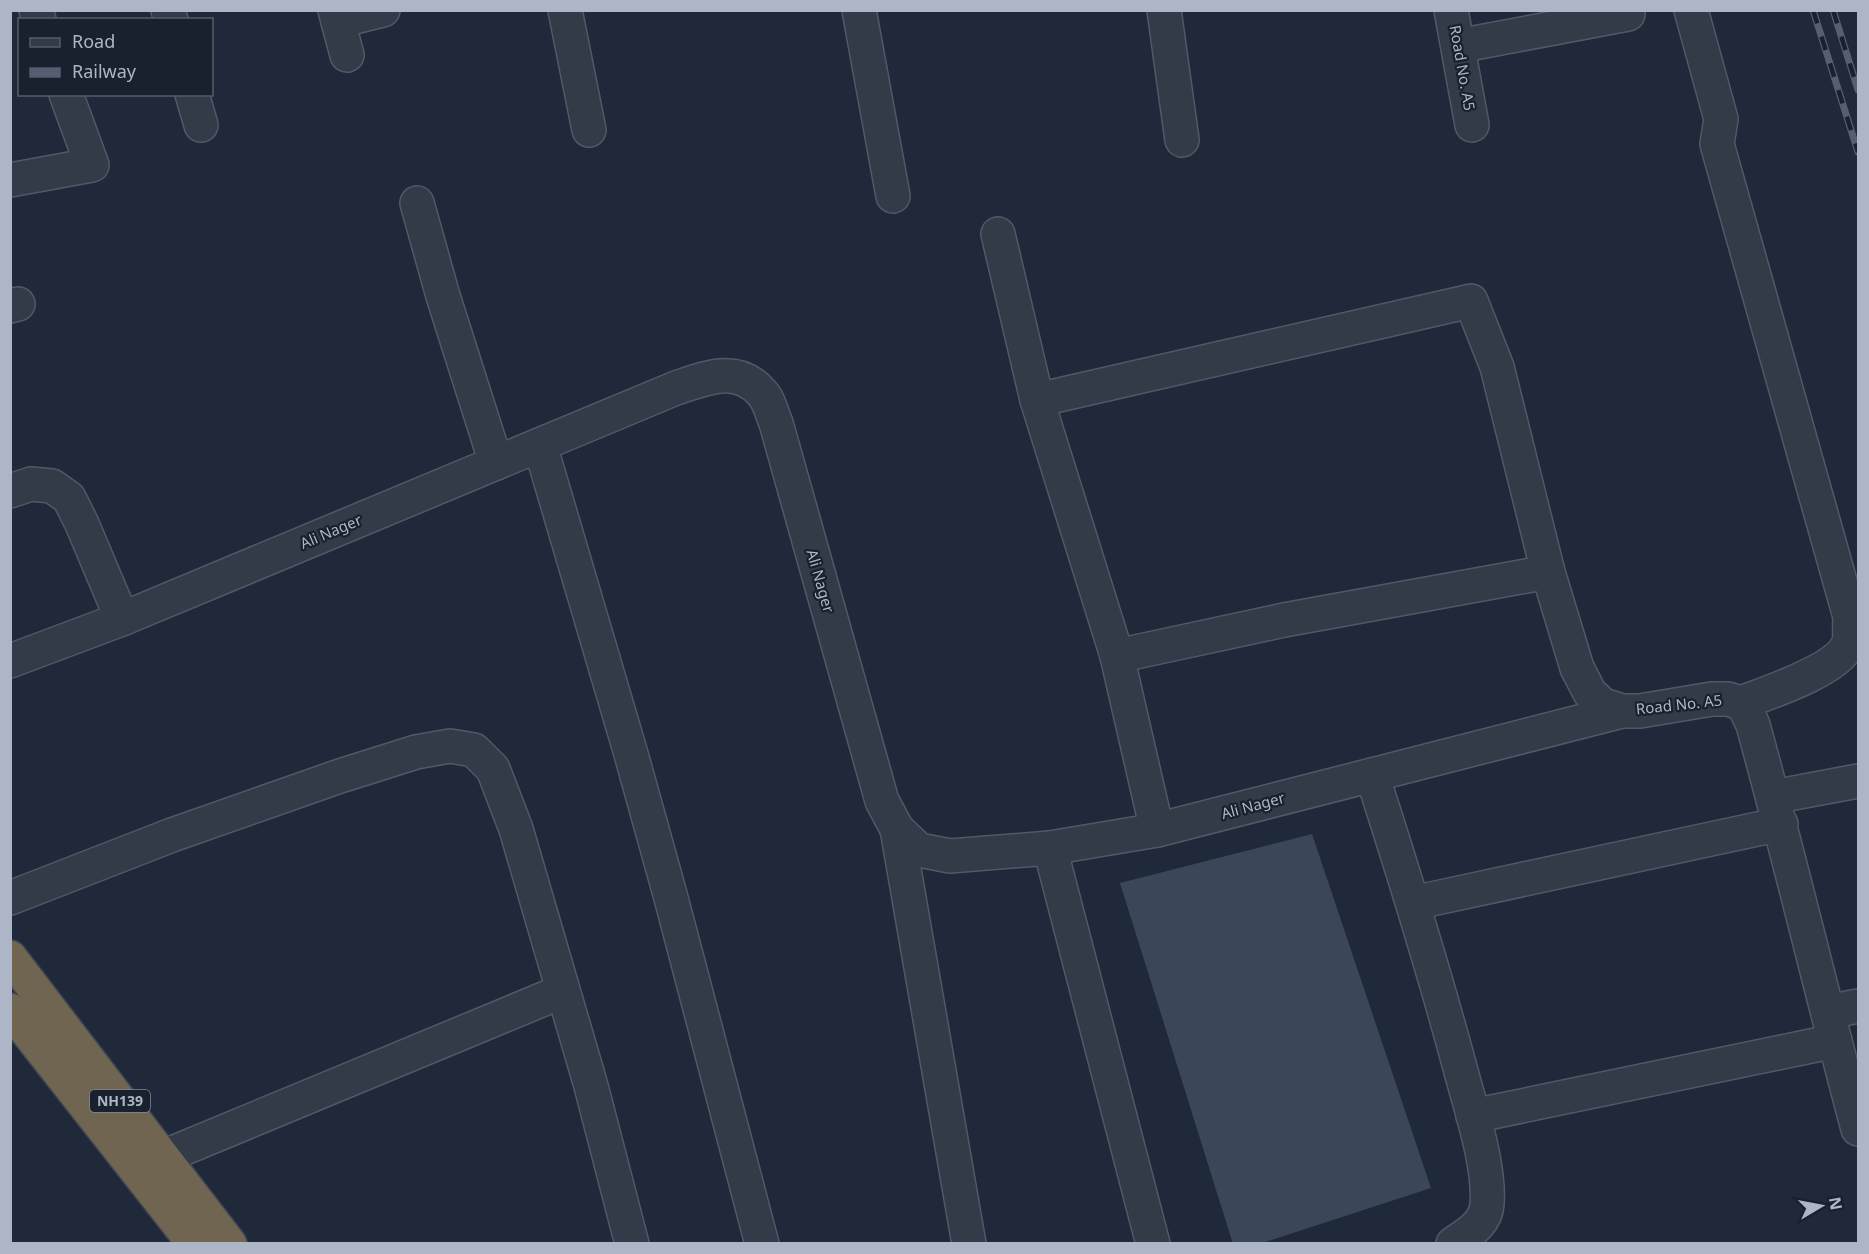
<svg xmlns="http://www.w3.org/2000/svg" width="1869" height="1254" font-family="'Noto Sans',sans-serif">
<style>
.building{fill:#3b4759}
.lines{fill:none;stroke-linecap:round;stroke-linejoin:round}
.street-casing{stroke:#505967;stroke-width:36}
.highway-casing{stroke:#3d4654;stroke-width:36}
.street{stroke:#333b49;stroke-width:33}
.highway{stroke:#706550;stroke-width:33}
.rail-casing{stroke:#555f71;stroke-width:7}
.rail{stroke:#19202e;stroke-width:4.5;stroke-dasharray:14;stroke-linecap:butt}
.labels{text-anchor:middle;stroke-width:4.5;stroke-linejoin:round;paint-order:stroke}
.shield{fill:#19202e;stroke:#818998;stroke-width:1.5}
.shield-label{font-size:14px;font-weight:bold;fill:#adb6c6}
.street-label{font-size:15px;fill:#adb6c6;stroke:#19202e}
</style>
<rect width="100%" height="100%" fill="#1f2939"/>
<polygon class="building" points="1312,834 1431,1188 1259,1244 1233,1244 1120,883"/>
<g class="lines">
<defs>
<g id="street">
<polyline points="36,10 39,20"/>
<polyline points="168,10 171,20"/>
<polyline points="335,10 347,55"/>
<polyline points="565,10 589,130"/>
<polyline points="859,10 893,196"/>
<polyline points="1164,10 1182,140"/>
<polyline points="1451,10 1472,125"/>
<path d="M1691,10l30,109 -4,25 133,473c-1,7 1,21 -2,28 -12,26 -81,48 -107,58"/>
<polyline points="338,21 383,10"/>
<polyline points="1458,46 1628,14"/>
<polyline points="192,94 201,125"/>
<polyline points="10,180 92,165 66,94"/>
<polyline points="417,203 443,296 496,463"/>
<polyline points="998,234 1037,400"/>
<polyline points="10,306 18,304"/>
<polyline points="540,445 631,754 671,898 762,1244"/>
<polyline points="10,491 31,484 52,486 69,498 82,524 122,619"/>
<polyline points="1117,656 1284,620 1548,572"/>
<path d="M10,661l112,-42 554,-231c30,-10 62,-24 86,5 7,7 10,21 14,30l106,378 15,28 22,21 31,6 100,-8 107,-18 465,-119"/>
<path d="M1372,775c32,99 63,199 90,300 10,37 28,92 25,129 -1,20 -20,30 -34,40"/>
<polyline points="1773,797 1858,781"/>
<polyline points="897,829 969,1244"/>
<path d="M1157,830l-40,-174 -80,-256 434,-99 26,66 51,205 29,96 13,25 13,12 19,6h18l72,-12h16l13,4 6,9 6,13c37,134 69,270 105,404"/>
<polyline points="1050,848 1153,1244"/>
<polyline points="10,898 172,835 340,776 416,752 450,746 474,750 493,769 516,829 591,1086 632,1244"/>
<polyline points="1413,903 1781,824"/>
<polyline points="1828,1012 1858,1006"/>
<polyline points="1473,1116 1835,1041"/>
<polyline points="139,1169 163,1157 563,991"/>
</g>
<g id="highway">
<polyline points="10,957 163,1157 230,1244"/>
<polyline points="10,1010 194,1244"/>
</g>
</defs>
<use href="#street" class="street-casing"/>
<use href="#highway" class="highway-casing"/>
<use href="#street" class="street"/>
<use href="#highway" class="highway"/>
<defs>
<g id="rail">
<polyline points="1813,10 1858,152"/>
<polyline points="1833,10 1858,90"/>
</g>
</defs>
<use href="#rail" class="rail-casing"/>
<use href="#rail" class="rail"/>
</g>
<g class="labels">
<rect class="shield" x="90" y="1090" width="60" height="22" rx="4.5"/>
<g class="shield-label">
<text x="120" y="1106">NH139</text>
</g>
<g class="street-label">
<text transform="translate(1462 68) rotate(80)" y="5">Road No. A5</text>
<text transform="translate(331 532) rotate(-23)" y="5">Ali Nager</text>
<text transform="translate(820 581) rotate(74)" y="5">Ali Nager</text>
<text transform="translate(1679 705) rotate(-6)" y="5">Road No. A5</text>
<text transform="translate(1253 806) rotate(-15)" y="5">Ali Nager</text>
</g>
</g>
<rect width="1869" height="1254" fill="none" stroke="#adb6c6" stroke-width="24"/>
<rect x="18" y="18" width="195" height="78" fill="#19202e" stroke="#545c6b" stroke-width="1.5"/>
<rect x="30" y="38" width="30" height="9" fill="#333b49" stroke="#545c6b" stroke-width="1.5"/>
<text x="72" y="48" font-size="18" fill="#adb6c6">Road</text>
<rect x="30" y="68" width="30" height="9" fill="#555f71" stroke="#545c6b" stroke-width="1.5"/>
<text x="72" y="78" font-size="18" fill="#adb6c6">Railway</text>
<g transform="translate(1821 1206) rotate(80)" stroke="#19202e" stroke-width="4.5" paint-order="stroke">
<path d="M0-4.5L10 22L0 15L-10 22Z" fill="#adb6c6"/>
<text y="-9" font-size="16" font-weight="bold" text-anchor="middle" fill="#adb6c6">N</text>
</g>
</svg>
